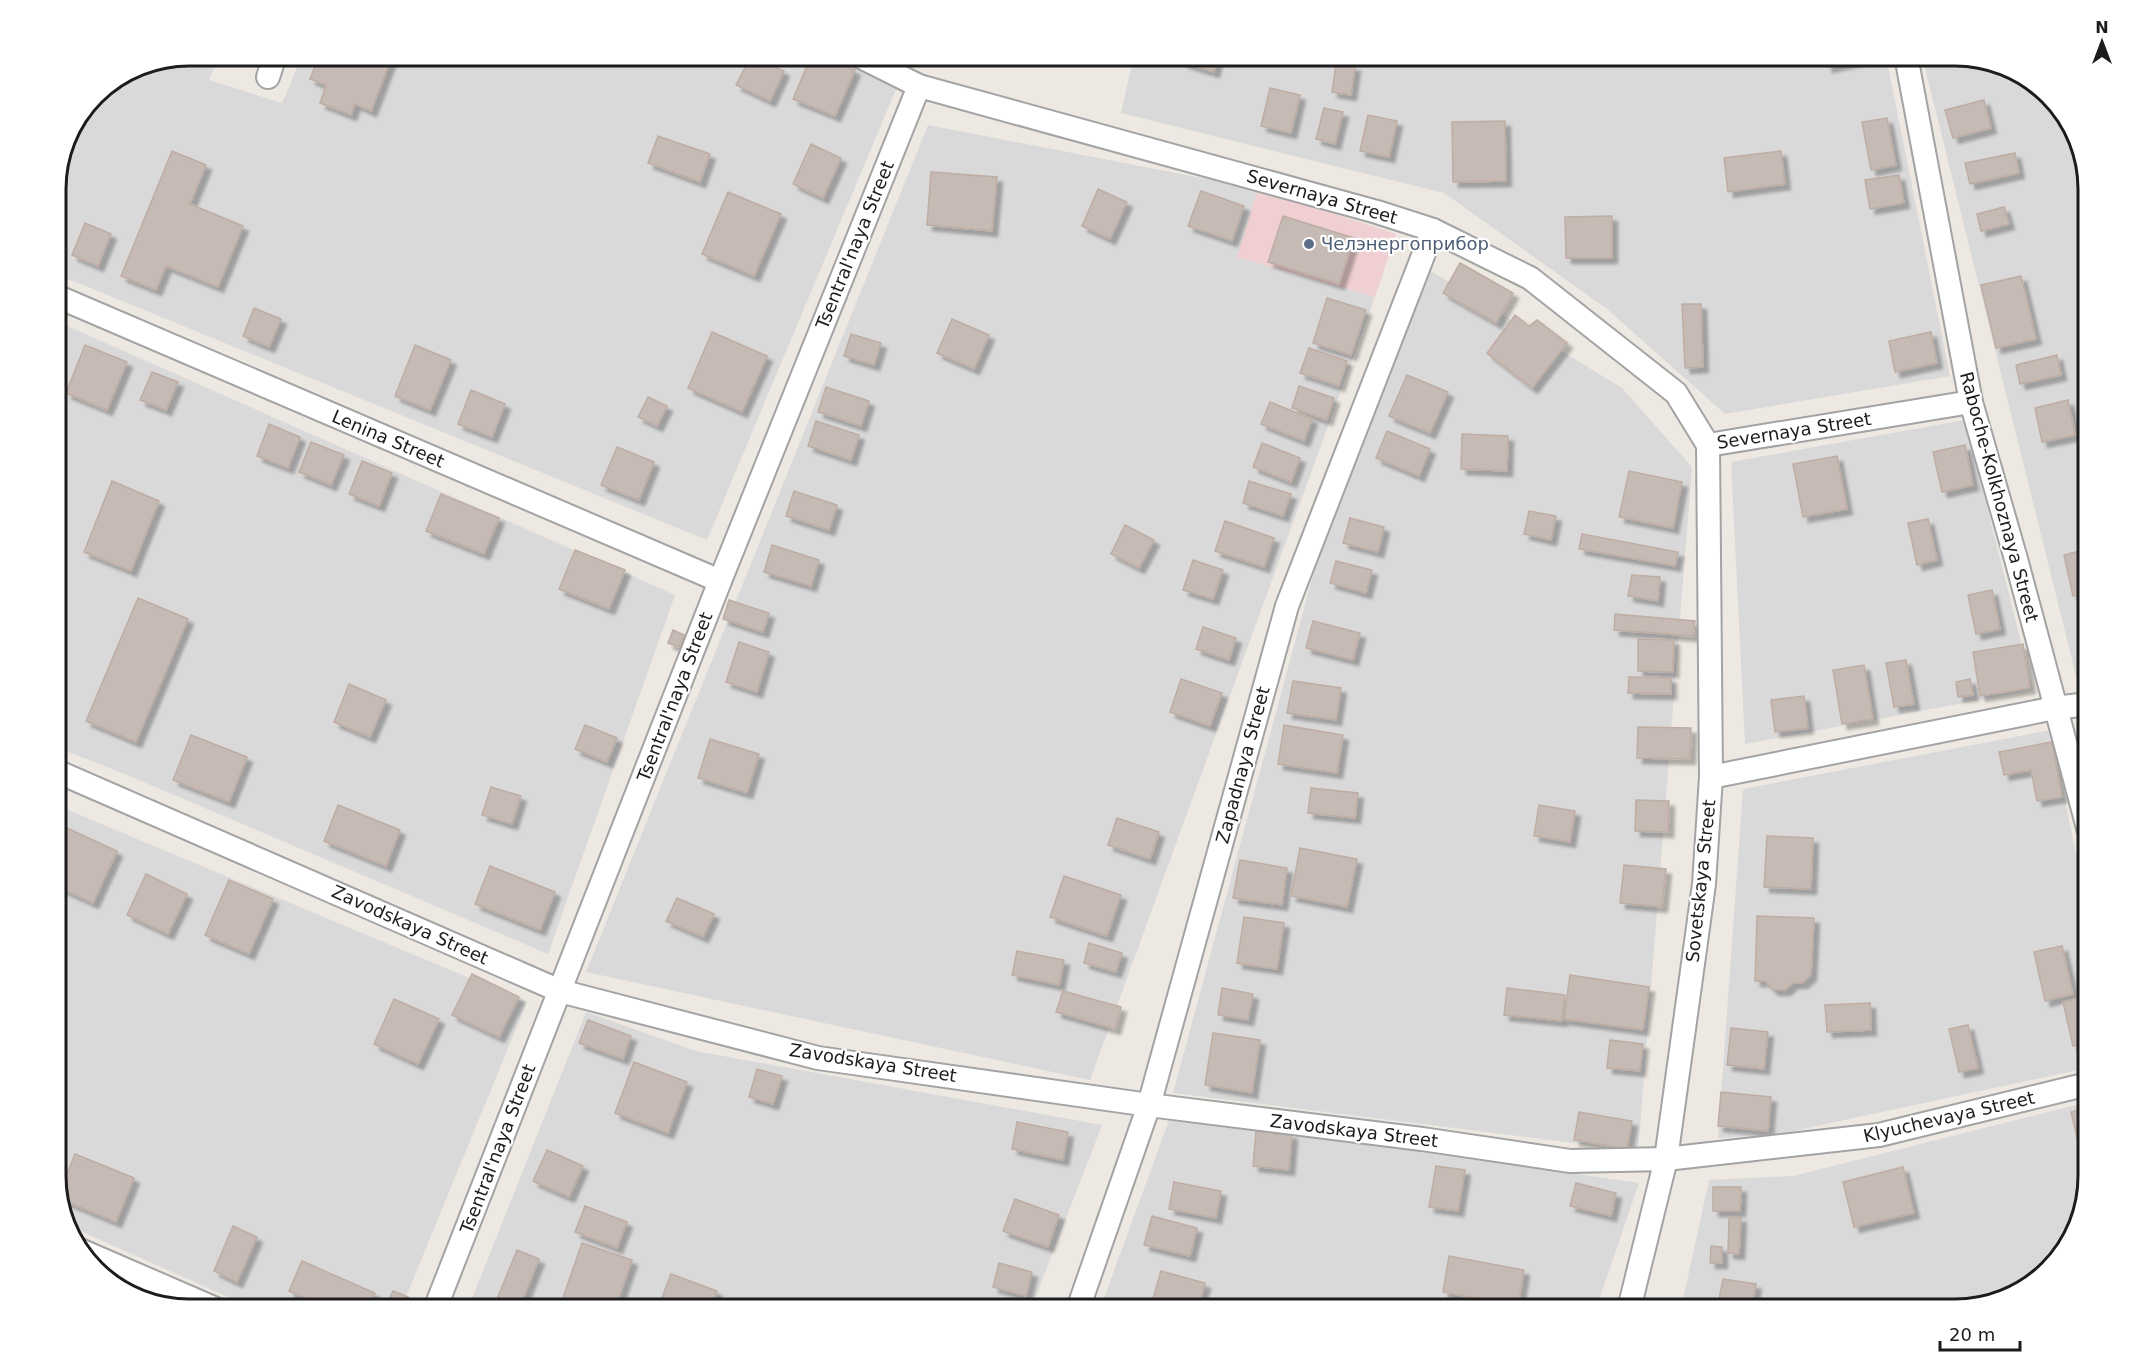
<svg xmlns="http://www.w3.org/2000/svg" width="2144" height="1365" font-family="'DejaVu Sans',sans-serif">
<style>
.residential{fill:#dad9d9}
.commercial{fill:#efcfd1}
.building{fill:#c5bab4;stroke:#bfada3;stroke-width:1.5;filter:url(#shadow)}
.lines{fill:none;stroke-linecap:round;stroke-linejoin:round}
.street-casing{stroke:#a3a3a3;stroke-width:26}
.street{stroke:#fff;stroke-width:22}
.service-dot{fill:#5c6f8a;stroke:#fff;stroke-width:2}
.labels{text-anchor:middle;stroke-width:4.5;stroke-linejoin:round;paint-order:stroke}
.street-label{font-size:18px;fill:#1c1c1c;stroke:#fff}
.service-label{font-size:18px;fill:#4e5e75;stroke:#fff;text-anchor:start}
.rim{fill:none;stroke:#1c1c1c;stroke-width:3}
</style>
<defs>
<filter id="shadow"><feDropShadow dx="5.5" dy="5.5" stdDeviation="1.5" flood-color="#0004"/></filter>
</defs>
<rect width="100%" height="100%" fill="#ede8e1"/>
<g class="residential">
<polygon points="189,56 219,56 209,80 282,103 302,56 833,56 897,87 707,540 56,274 56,181 69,130 95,94 138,66"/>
<polygon points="1104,56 1886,56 1950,376 1725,414 1607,309 1444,193 1121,113 1132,64"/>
<polygon points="1922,56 1955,56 2029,78 2071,123 2088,189 2088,695 2081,696"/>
<polygon points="928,125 1258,189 1237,257 1375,297 1090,1080 586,972"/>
<polygon points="1431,271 1622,388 1692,467 1638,1151 1173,1093 1325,531"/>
<polygon points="56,321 675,595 548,954 127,775 56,747"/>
<polygon points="1965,420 2033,690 1745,744 1731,462"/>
<polygon points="2051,730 2088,914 2088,1068 1779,1134 1718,1138 1743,789"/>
<polygon points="56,805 527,1002 401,1309 255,1309 69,1226 56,1184"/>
<polygon points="586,1012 696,1051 1102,1125 1031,1309 468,1309"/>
<polygon points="2088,1102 2088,1176 2066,1250 2021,1292 1955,1309 1681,1309 1709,1180 1793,1176"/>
<polygon points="1171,1115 1639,1183 1596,1309 1100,1309"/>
</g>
<polygon class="commercial" points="1258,189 1396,234 1375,297 1237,257"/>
<g class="building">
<polygon points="319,56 382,56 391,59 371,111 355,104 351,115 320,103 326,85 310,79"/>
<polygon points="751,56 784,71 770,101 736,85"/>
<polygon points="811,56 820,56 855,70 835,116 793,99"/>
<polygon points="1184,56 1218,56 1214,72 1182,62"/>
<polygon points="1825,56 1867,56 1868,58 1827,67"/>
<polygon points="1336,64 1355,66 1351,95 1332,92"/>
<polygon points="1270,88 1300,95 1291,133 1261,126"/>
<polygon points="1984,100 1991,128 1953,138 1945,110"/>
<polygon points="1324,108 1343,112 1335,144 1316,139"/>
<polygon points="1368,115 1397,121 1389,157 1360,151"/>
<polygon points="1887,118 1896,165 1871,170 1862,122"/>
<polygon points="1505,121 1506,181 1453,182 1452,122"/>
<polygon points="658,136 710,154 700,182 648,163"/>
<polygon points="811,144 841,158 823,198 793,184"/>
<polygon points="172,151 206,165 190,204 243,226 218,287 166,266 156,290 121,276"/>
<polygon points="1781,151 1785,184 1728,192 1724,158"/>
<polygon points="2015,153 2019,173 1970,184 1965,163"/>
<polygon points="931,172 997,177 992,231 927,225"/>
<polygon points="1899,175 1904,203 1870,209 1865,180"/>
<polygon points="1098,189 1127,202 1110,239 1082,226"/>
<polygon points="1201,191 1244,206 1232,241 1188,226"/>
<polygon points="728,192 781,214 754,276 702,254"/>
<polygon points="2004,207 2009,224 1981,231 1977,214"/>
<polygon points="1283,216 1354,238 1339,284 1268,262"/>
<polygon points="1612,216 1612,258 1566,258 1565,217"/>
<polygon points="85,223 111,234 98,266 72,255"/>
<polygon points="1460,263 1513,293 1496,323 1443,293"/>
<polygon points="2021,276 2036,339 1996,348 1981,285"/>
<polygon points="1327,298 1366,310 1351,355 1313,343"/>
<polygon points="1682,304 1701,304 1703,367 1685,368"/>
<polygon points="254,308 281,319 269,347 243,336"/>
<polygon points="1515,315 1529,326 1537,320 1567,343 1532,388 1487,353"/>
<polygon points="952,319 989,335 974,369 937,353"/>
<polygon points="712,332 767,356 742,412 688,388"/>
<polygon points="1931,332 1937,363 1895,372 1889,341"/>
<polygon points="851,334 881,343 874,365 844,356"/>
<polygon points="85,345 127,362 107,410 66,393"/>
<polygon points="415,345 451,360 430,410 395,396"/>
<polygon points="1309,348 1347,361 1339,386 1300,373"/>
<polygon points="2057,355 2061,375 2020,384 2016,365"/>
<polygon points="152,372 178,382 166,410 140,400"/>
<polygon points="1407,375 1448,392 1430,433 1389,416"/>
<polygon points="1299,386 1334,398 1327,420 1292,408"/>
<polygon points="826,387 869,401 861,426 818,412"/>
<polygon points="471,390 505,404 492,437 458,424"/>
<polygon points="648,397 667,406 657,426 638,417"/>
<polygon points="2068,400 2075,435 2042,442 2035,408"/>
<polygon points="1270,402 1312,419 1304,441 1261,424"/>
<polygon points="816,421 859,435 851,460 808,446"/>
<polygon points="269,424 300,437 288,468 257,456"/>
<polygon points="1387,431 1430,449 1419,476 1376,458"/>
<polygon points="1462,434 1508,436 1507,471 1461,469"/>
<polygon points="311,442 344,455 331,485 299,472"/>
<polygon points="1262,443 1300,458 1291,482 1253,467"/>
<polygon points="1965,445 1973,485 1942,492 1933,452"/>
<polygon points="617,447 654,462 639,500 601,485"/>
<polygon points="1837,456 1847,509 1803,517 1793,464"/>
<polygon points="362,461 392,473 379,506 349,494"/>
<polygon points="1629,471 1682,482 1673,528 1619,517"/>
<polygon points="112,481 159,501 131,571 84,552"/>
<polygon points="1249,481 1291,494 1283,516 1243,503"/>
<polygon points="794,491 837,505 829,530 786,516"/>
<polygon points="441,494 499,518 484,554 426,531"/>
<polygon points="1529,511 1556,516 1551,540 1524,534"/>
<polygon points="1350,518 1384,527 1378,552 1343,543"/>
<polygon points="1928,519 1937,560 1917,565 1908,523"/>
<polygon points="1225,521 1274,538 1264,567 1215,551"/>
<polygon points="1125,525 1154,540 1139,568 1111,554"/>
<polygon points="1582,534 1678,552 1675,566 1579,549"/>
<polygon points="772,545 819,560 811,586 764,572"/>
<polygon points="2087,549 2088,592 2073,596 2064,555"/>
<polygon points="575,550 625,570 609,609 559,589"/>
<polygon points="1193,560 1223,570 1213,599 1183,590"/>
<polygon points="1336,561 1372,570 1366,593 1330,583"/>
<polygon points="1632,575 1660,577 1658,601 1628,596"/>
<polygon points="1992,590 2000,629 1976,634 1968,595"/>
<polygon points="138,598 188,619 136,742 86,721"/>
<polygon points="729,600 769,613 763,632 723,619"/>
<polygon points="1615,614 1695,621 1693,636 1614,630"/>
<polygon points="1313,621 1360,633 1353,660 1306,648"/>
<polygon points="1203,627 1236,638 1229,660 1196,649"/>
<polygon points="673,630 684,635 679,647 668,643"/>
<polygon points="1638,639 1674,640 1673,672 1638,671"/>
<polygon points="739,642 769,652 757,692 726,682"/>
<polygon points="2023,644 2030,688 1980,696 1973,652"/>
<polygon points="1906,660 1914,704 1894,707 1886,663"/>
<polygon points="1864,665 1873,719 1842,724 1833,670"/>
<polygon points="1629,677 1671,678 1671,694 1628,693"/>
<polygon points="1181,679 1222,693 1210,726 1170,712"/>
<polygon points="1970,679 1973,695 1958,697 1956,682"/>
<polygon points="1293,681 1341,688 1336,720 1287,713"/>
<polygon points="349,684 386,700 370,737 334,722"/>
<polygon points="1804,696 1808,728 1775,732 1771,700"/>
<polygon points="585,725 617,738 607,762 575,749"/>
<polygon points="1284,725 1343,735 1337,773 1278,764"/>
<polygon points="1638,727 1691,728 1690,759 1637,758"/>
<polygon points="191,735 247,757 229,802 173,780"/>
<polygon points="710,739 759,754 747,793 698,778"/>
<polygon points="2052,742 2062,797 2037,801 2031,770 2004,775 1999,752"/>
<polygon points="491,787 521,796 512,824 482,815"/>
<polygon points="1311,788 1358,793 1355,818 1308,813"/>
<polygon points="1636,800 1669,801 1668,832 1635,831"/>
<polygon points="338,805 400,830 386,866 324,841"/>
<polygon points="1539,805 1575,811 1570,842 1534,836"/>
<polygon points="1117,818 1159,832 1150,859 1108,845"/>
<polygon points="67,828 117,851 93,903 56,886 56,853"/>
<polygon points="1767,836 1813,838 1811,889 1764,887"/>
<polygon points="1300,848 1357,859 1347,907 1291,896"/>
<polygon points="1240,860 1287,868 1282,905 1233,898"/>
<polygon points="1624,865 1666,869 1662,907 1620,903"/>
<polygon points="490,866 555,892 540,930 475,904"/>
<polygon points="146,874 187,894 168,934 127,915"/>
<polygon points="1064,876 1121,895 1107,936 1050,917"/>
<polygon points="229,880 273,899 249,954 205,935"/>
<polygon points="677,898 714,914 703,937 666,921"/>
<polygon points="1757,916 1814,918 1811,975 1802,983 1793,983 1785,990 1773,990 1765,981 1755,981"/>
<polygon points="1244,917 1284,923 1277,969 1237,963"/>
<polygon points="1089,943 1122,953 1116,972 1084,963"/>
<polygon points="2062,946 2073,994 2045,1001 2034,952"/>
<polygon points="1017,951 1064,960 1059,985 1012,975"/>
<polygon points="472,974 519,997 499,1037 452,1015"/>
<polygon points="1570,975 1649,987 1643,1030 1564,1019"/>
<polygon points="1222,988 1253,994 1248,1020 1218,1015"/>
<polygon points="1507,988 1565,995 1562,1021 1504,1015"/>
<polygon points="1063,991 1121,1007 1115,1029 1056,1012"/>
<polygon points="2088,996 2088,1042 2073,1046 2063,1002"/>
<polygon points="394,999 439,1019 418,1064 374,1044"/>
<polygon points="1870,1003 1871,1030 1827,1032 1825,1005"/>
<polygon points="588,1020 631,1036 623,1059 579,1043"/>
<polygon points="1968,1025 1978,1068 1959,1072 1949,1029"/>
<polygon points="1731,1028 1768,1032 1764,1069 1727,1065"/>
<polygon points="1213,1033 1260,1040 1252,1093 1205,1085"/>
<polygon points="1610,1040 1643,1044 1640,1071 1607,1068"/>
<polygon points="634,1062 687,1082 668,1133 615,1113"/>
<polygon points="757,1069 782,1076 773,1104 749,1097"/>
<polygon points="1721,1092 1771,1097 1768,1131 1718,1126"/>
<polygon points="2088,1108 2088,1148 2080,1150 2071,1112"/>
<polygon points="1579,1112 1632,1121 1627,1149 1574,1140"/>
<polygon points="1017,1122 1068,1132 1063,1160 1012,1149"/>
<polygon points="1256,1131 1292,1134 1289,1170 1253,1166"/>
<polygon points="547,1150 583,1166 569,1197 533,1181"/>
<polygon points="75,1154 134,1178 116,1222 60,1199 59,1194"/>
<polygon points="1436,1166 1465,1170 1458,1211 1429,1207"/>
<polygon points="1903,1167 1914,1213 1854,1227 1843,1182"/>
<polygon points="1174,1182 1221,1191 1216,1218 1169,1209"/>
<polygon points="1576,1183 1616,1193 1611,1216 1570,1206"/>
<polygon points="1713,1187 1741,1187 1740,1211 1713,1211"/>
<polygon points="1015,1199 1059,1215 1048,1247 1003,1231"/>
<polygon points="585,1206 627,1222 617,1248 575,1232"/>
<polygon points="1152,1216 1197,1228 1190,1256 1144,1245"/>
<polygon points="1729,1217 1741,1217 1739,1254 1728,1253"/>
<polygon points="233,1226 257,1237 237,1282 214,1271"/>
<polygon points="582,1243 632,1260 615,1309 559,1309"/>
<polygon points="1711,1246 1722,1247 1722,1263 1710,1263"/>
<polygon points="517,1250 539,1259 519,1309 493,1309"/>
<polygon points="1449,1256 1524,1270 1518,1306 1443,1292"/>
<polygon points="302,1261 375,1293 367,1309 330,1309 289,1291"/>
<polygon points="999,1263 1032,1272 1026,1296 993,1287"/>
<polygon points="1161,1271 1205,1283 1198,1309 1150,1309"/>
<polygon points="671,1274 717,1291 710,1309 658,1308"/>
<polygon points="1723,1279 1756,1284 1752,1309 1718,1304"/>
<polygon points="393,1291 408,1297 403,1309 385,1309"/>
<polygon points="985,1299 1015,1309 982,1309"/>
</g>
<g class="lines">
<defs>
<g id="street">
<polyline points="859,56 919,86 1377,212 1433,230 1530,278 1676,393 1708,445 1971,402"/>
<polyline points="1906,56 1971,402 2016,559 2088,828"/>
<polyline points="268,77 275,56"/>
<polyline points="56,296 720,581"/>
<polyline points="56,771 560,991 818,1058 1149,1105 1422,1139 1570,1161 1666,1159 1879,1135 2088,1084"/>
<polyline points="1711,777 2055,708 2088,704"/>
<polyline points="80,1250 216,1309"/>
<polyline points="435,1309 720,581 919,86"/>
<polyline points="1078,1309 1149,1105 1287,606 1433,230"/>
<polyline points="1629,1309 1666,1159 1704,884 1711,777 1708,445"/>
</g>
</defs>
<use href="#street" class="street-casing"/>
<use href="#street" class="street"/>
</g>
<circle class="service-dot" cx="1309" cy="244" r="6"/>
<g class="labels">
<g class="street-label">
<text transform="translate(1322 197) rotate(16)" y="6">Severnaya Street</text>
<text transform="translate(855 245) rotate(-68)" y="6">Tsentral'naya Street</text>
<text transform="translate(1794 431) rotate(-9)" y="6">Severnaya Street</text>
<text transform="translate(388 439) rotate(23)" y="6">Lenina Street</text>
<text transform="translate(1999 497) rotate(75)" y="6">Raboche-Kolkhoznaya Street</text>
<text transform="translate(675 697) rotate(-69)" y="6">Tsentral'naya Street</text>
<text transform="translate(1243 765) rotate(-75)" y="6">Zapadnaya Street</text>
<text transform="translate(1701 881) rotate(-84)" y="6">Sovetskaya Street</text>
<text transform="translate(410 925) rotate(24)" y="6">Zavodskaya Street</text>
<text transform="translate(873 1063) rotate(9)" y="6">Zavodskaya Street</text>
<text transform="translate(1949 1117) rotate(-13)" y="6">Klyuchevaya Street</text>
<text transform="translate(1354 1131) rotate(7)" y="6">Zavodskaya Street</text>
<text transform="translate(498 1149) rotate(-69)" y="6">Tsentral'naya Street</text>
</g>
<g class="service-label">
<text x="1321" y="250">Челэнергоприбор</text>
</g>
</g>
<path d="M0 0H2144V1365H0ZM189 66H1955A123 123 0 0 1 2078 189V1176A123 123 0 0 1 1955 1299H189A123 123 0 0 1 66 1176V189A123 123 0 0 1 189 66Z" fill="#fff" fill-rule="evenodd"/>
<path class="rim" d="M189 66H1955A123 123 0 0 1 2078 189V1176A123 123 0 0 1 1955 1299H189A123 123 0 0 1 66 1176V189A123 123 0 0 1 189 66Z"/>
<g transform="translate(2102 42)" stroke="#ffffff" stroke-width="4.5" paint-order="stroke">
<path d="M0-4.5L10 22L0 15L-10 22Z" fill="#1c1c1c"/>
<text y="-9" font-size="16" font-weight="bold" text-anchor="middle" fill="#1c1c1c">N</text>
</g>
<path d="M1940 1341v9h80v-9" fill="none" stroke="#1c1c1c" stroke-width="3"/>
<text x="1949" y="1341" font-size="18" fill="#1c1c1c" stroke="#ffffff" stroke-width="4.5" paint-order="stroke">20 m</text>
</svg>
